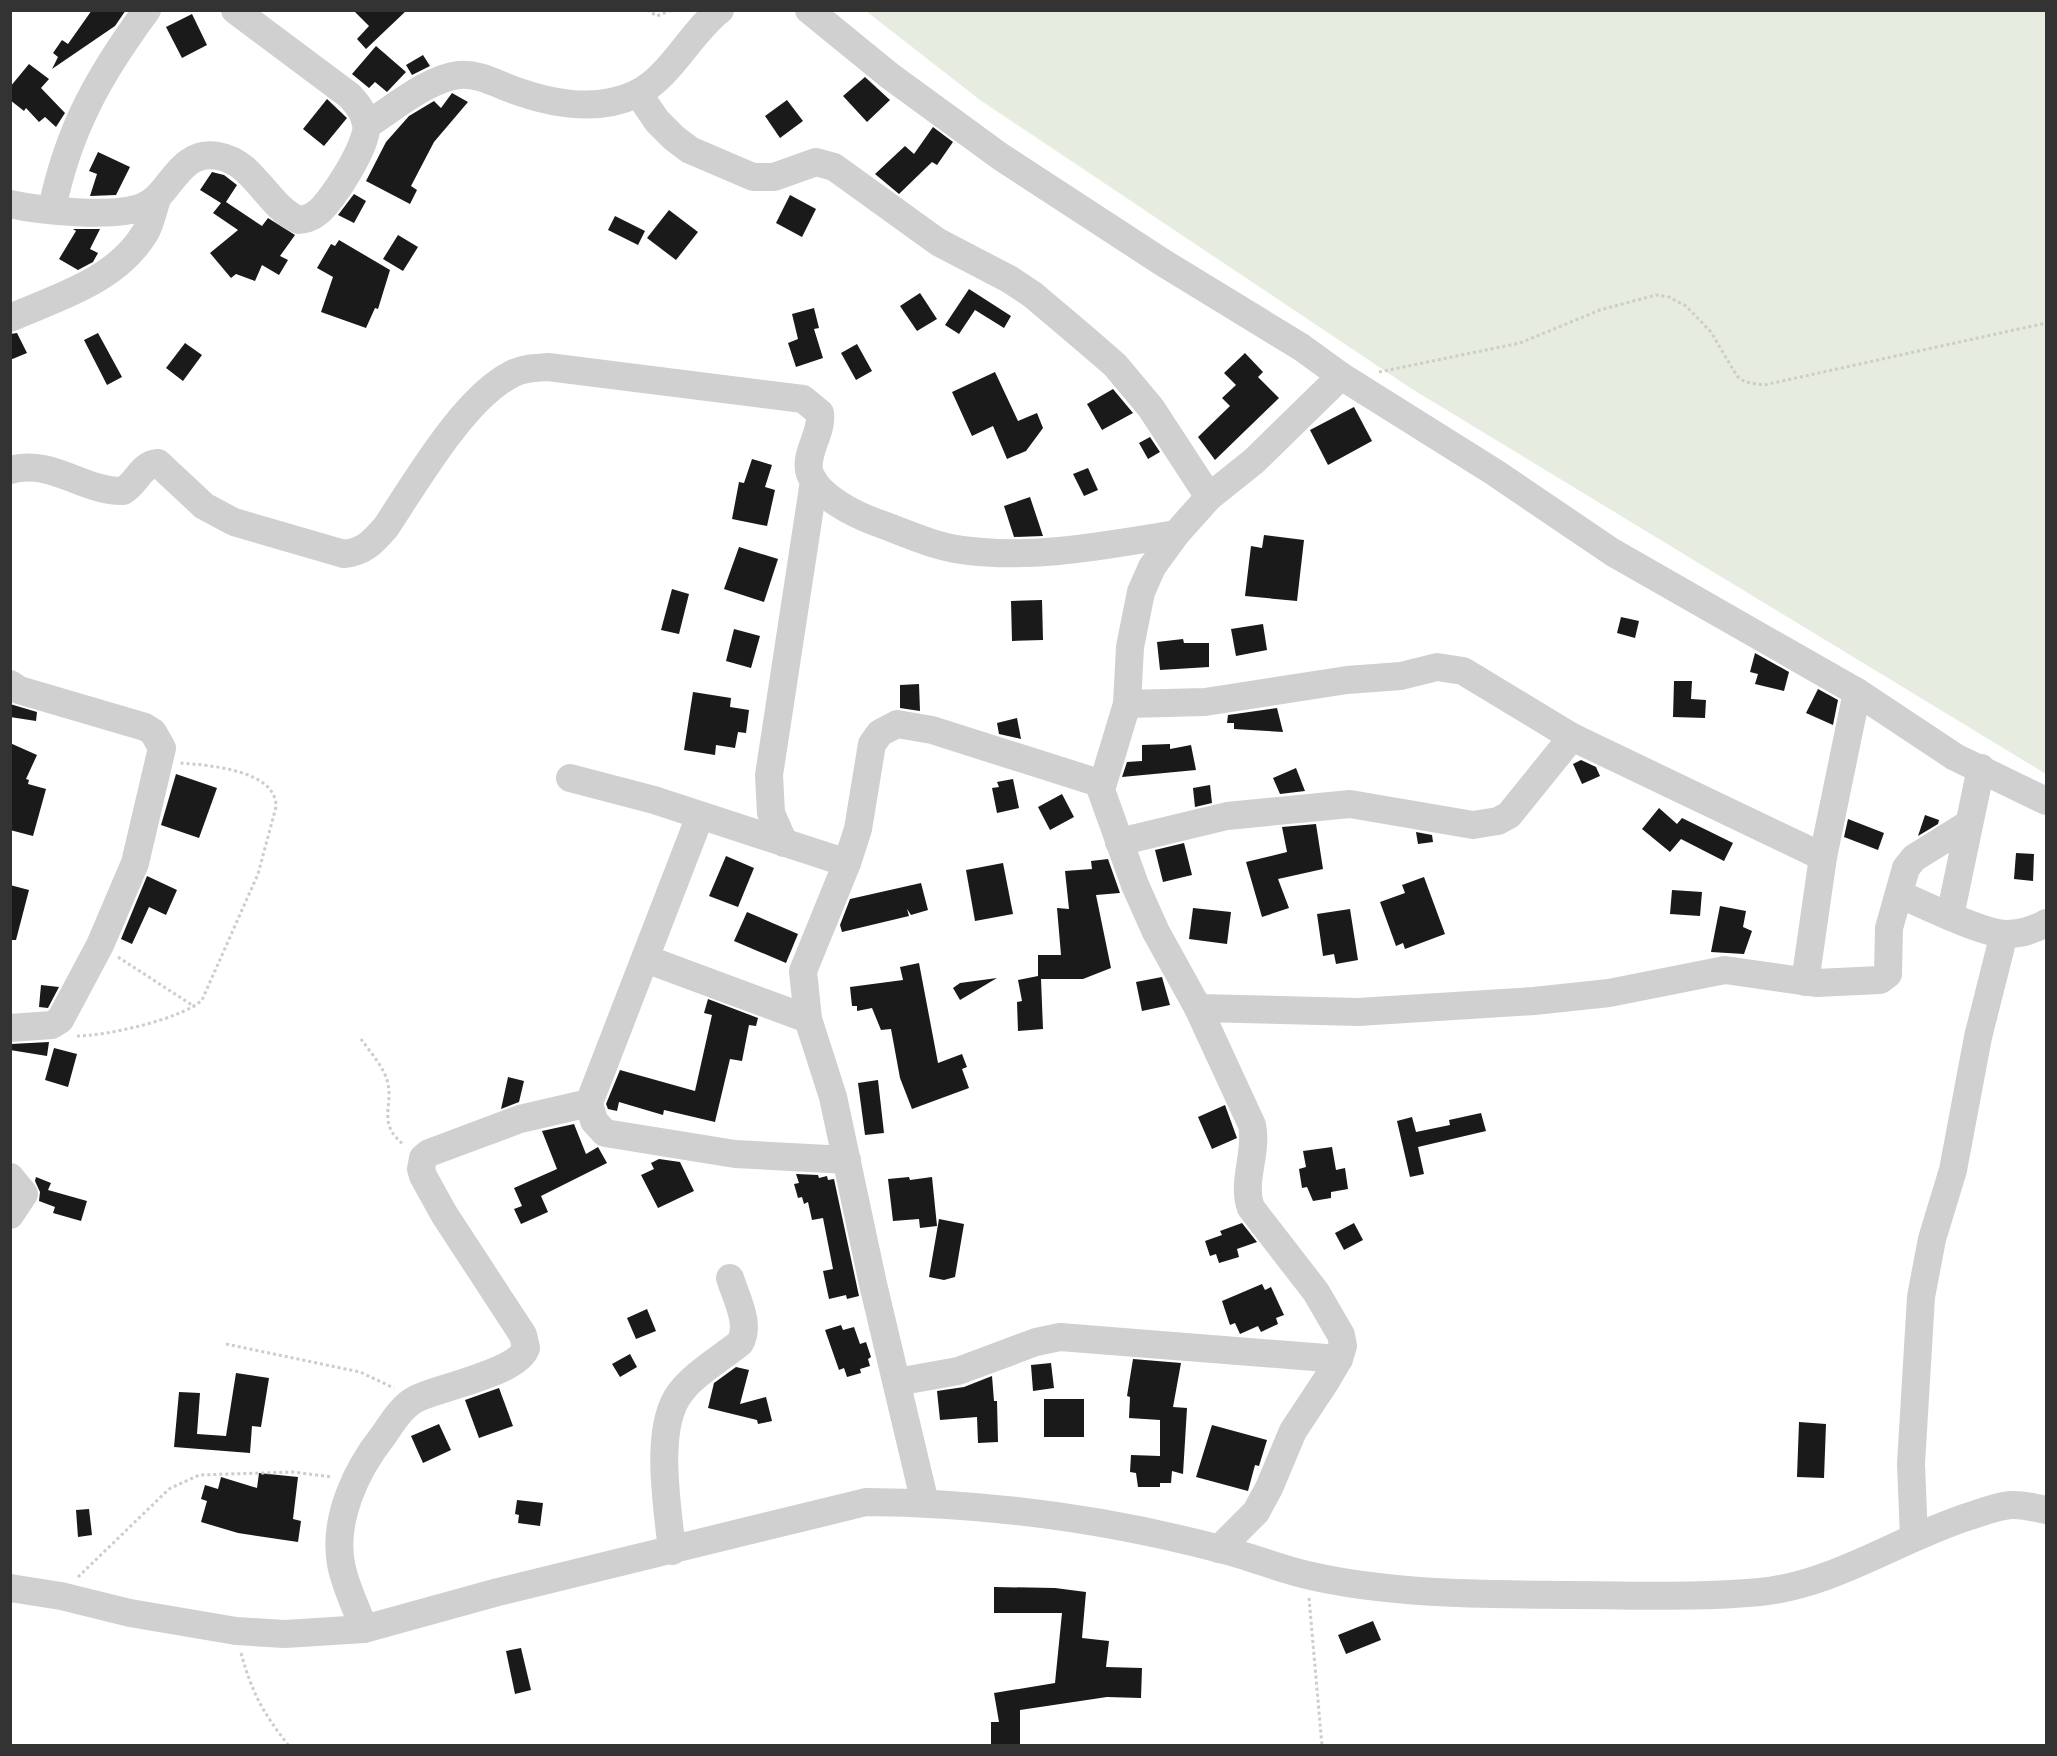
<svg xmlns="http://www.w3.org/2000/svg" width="2057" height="1756" font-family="'Titillium Web',sans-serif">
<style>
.green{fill:#e6ecdf}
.building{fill:#1a1a1a}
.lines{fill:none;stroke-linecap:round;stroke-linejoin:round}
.path{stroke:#cdcdcd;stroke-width:3;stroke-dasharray:3 3;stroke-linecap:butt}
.minor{stroke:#d0d0d0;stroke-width:28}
</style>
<rect width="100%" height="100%" fill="#fff"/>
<polygon class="green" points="866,11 2046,11 2046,774 1412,389 980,100"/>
<g class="building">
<polygon points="92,10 126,10 115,26 52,69 58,57 53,53 62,40 68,44"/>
<polygon points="353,10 407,10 366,49 357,39 369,26"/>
<polygon points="192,14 207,45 182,58 166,27"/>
<polygon points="376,46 406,72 387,92 375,82 369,88 352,74"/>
<polygon points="423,55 430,66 412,75 406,65"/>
<polygon points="29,64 49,79 41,88 65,113 56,127 45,117 39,122 26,108 24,111 10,100 10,87"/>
<polygon points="865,77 890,100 867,122 843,96"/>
<polygon points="452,93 468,102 434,142 411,186 417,190 410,204 366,181 386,142 409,116 434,101 441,108"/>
<polygon points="327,99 347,118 324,146 303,129"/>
<polygon points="787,100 803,121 780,138 765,116"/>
<polygon points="933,127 953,142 937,165 932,162 899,194 875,174 905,146 914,154"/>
<polygon points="98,152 130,167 116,195 90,196 97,174 89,171"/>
<polygon points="212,172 224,175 237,185 226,202 262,226 268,218 295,235 280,256 288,260 279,275 262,265 255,281 236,274 231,278 210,253 238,230 213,213 221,203 200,190"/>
<polygon points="354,194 366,201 354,223 338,215"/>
<polygon points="790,195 816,209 802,237 776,223"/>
<polygon points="669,210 698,232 676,260 647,238"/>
<polygon points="615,216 645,231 638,245 608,230"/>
<polygon points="73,229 100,229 90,249 98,253 93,262 78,270 59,259 76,231"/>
<polygon points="398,235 418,247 403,271 383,259"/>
<polygon points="339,240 390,270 378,309 375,308 366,328 321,312 333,277 317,268 331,244 335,246"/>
<polygon points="969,289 1011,316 1004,328 975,310 959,334 945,325"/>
<polygon points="920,293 937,319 917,331 900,306"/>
<polygon points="814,308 819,328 814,329 823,358 796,367 788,343 798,339 792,314"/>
<polygon points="17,333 27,353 10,360 10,334"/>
<polygon points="98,333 122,377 107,385 84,340"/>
<polygon points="185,343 202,355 183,381 166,368"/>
<polygon points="857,344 872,371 856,380 841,353"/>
<polygon points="1245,353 1263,372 1258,377 1279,398 1215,460 1198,437 1230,406 1222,398 1236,385 1224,373"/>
<polygon points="995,372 1018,421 1037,413 1043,428 1026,451 1007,459 993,426 972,436 952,392"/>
<polygon points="1113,389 1133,413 1102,430 1087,404"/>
<polygon points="1354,407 1372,441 1328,465 1310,430"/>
<polygon points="1150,437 1160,452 1148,459 1139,443"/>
<polygon points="752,459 772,465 765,487 775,490 767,526 732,519 739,482 744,483"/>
<polygon points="1088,468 1098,490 1084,496 1073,474"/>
<polygon points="1030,497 1043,536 1014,537 1004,506"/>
<polygon points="1264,535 1304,540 1297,601 1245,596 1251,546 1262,548"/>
<polygon points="739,547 778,559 764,602 724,589"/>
<polygon points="672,589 689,594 679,634 661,630"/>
<polygon points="1042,600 1043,640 1012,641 1011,601"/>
<polygon points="1621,617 1639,621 1635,638 1617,633"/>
<polygon points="1263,624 1267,650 1236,656 1231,629"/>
<polygon points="734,629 760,636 751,668 726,661"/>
<polygon points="1183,639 1184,643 1209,643 1209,667 1160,670 1157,642"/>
<polygon points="1755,653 1789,672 1784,691 1755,684 1758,674 1750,672"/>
<polygon points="1674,681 1692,681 1691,699 1706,700 1705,718 1673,717"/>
<polygon points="919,684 920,711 900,708 900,685"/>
<polygon points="1818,689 1838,700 1833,725 1806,713"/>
<polygon points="693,692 731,698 730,707 749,710 746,733 738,732 735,748 716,745 715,755 684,750"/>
<polygon points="10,704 37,712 36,721 10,717"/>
<polygon points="1277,708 1283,732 1234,729 1234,723 1227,723 1228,715"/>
<polygon points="1017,718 1021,739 999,734 997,723"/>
<polygon points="10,743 37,755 26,779 29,780 28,784 46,789 33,836 10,830"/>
<polygon points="1170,744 1170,749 1191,745 1196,770 1122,777 1127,762 1142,761 1142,745"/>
<polygon points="1581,760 1596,767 1600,776 1582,784 1573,764"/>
<polygon points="1296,768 1305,791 1280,794 1273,778"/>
<polygon points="176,774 217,788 199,838 161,825"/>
<polygon points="1013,779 1019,808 997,813 992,788 999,787 997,782"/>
<polygon points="1210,785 1212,803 1195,807 1193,788"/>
<polygon points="1062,794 1074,817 1050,830 1038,807"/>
<polygon points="1659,808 1677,824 1682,818 1733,843 1724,861 1681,839 1670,852 1642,829"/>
<polygon points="1925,815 1939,820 1938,824 1918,836"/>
<polygon points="1848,819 1884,833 1878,850 1844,837"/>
<polygon points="1316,824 1323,869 1278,879 1289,908 1262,917 1246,862 1287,852 1282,827"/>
<polygon points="1416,832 1432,835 1433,842 1418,844"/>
<polygon points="1184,843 1192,875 1163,882 1155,850"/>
<polygon points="2016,853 2034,854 2033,881 2014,879"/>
<polygon points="726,856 754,868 738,907 709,896"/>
<polygon points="1108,859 1120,893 1096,895 1111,968 1083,979 1041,979 1043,1029 1018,1031 1017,1002 1022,1001 1018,980 1038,976 1038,955 1061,955 1057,908 1069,909 1065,871 1092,869 1091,861"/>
<polygon points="1003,863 1013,914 975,921 966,870"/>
<polygon points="147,876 177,890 166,915 149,907 132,944 121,939"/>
<polygon points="1424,877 1445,934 1405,949 1403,943 1396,946 1380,902 1405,893 1402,885"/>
<polygon points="921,883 928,910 911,915 907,909 909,916 842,932 840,925 850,899"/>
<polygon points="10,885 29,890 16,940 10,940"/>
<polygon points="1672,890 1702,892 1700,916 1670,914"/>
<polygon points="1720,906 1746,911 1743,927 1752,931 1744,954 1711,952"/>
<polygon points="1193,908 1231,912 1227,944 1189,939"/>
<polygon points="1350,909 1358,960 1336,964 1334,954 1323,956 1317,914"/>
<polygon points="747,912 798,934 786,963 734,941"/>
<polygon points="919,963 938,1063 962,1054 967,1067 962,1069 969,1088 912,1109 900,1078 891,1029 881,1030 872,1008 857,1011 857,1006 852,1006 850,987 903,980 900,967"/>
<polygon points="1162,977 1170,1005 1142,1011 1136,982"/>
<polygon points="997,978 960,1000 953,988 960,983"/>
<polygon points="41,985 59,987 48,1008 39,1007"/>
<polygon points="708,999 758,1018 756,1026 749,1025 742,1061 730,1059 715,1122 664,1110 663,1115 619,1102 617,1111 608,1109 606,1104 620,1070 695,1091 712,1015 704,1013"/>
<polygon points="49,1042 47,1056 10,1050 11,1044"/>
<polygon points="54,1048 77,1054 68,1087 45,1080"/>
<polygon points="508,1077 524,1081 519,1102 501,1109"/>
<polygon points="878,1080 884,1133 865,1135 858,1083"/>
<polygon points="1225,1105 1237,1138 1212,1149 1198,1117"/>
<polygon points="1481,1113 1486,1131 1418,1147 1424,1174 1410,1177 1397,1121 1412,1117 1416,1132 1450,1125 1449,1120"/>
<polygon points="574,1124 586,1154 598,1147 607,1163 541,1196 548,1212 521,1224 514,1209 522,1206 514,1188 557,1169 542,1131"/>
<polygon points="1332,1147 1336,1170 1345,1168 1348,1189 1331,1192 1331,1198 1313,1201 1307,1187 1302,1188 1299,1169 1306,1167 1303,1151"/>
<polygon points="659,1159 680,1162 694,1191 658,1208 641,1175 654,1169 651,1163"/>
<polygon points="796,1174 818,1175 819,1178 827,1176 828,1180 834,1179 859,1296 847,1299 846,1295 829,1299 823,1271 833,1269 823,1218 812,1220 808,1202 804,1204 802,1197 798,1198 794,1184 799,1183"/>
<polygon points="36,1177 51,1183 48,1190 87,1201 81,1221 53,1213 55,1207 39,1201 40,1192 35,1181"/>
<polygon points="909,1177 910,1180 932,1177 937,1226 920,1228 919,1219 893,1221 888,1179"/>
<polygon points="939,1219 964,1224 955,1277 944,1280 929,1277"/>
<polygon points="1242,1223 1257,1242 1237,1249 1239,1257 1219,1263 1216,1254 1210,1256 1205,1241 1222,1235 1220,1231"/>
<polygon points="1354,1223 1363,1240 1344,1250 1335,1233"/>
<polygon points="1262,1284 1265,1290 1271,1287 1284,1315 1276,1318 1278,1324 1261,1332 1258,1326 1240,1334 1235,1323 1230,1325 1222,1301"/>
<polygon points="647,1309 656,1331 636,1339 627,1318"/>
<polygon points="841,1325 843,1330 854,1327 860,1344 866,1342 871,1357 868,1359 870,1366 860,1369 861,1373 847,1377 844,1368 839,1370 825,1330"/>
<polygon points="630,1354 637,1367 620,1377 612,1364"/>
<polygon points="1133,1359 1181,1363 1173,1407 1187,1408 1183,1474 1172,1471 1171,1483 1160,1483 1160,1487 1138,1487 1136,1473 1130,1472 1131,1455 1160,1456 1160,1420 1129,1418 1130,1397 1127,1396"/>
<polygon points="1051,1363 1054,1388 1033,1391 1031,1365"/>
<polygon points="736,1367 749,1370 740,1404 766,1397 772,1421 758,1424 757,1420 708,1408 714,1383"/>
<polygon points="236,1373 269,1378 261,1427 252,1426 250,1453 174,1447 179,1392 200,1393 197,1434 226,1436"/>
<polygon points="992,1376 994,1401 997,1401 998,1442 978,1443 977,1417 940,1420 937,1391 964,1387"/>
<polygon points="499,1388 513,1426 479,1438 465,1400"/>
<rect x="1044" y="1399" width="40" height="38"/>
<polygon points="1799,1422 1826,1424 1824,1478 1797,1477"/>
<polygon points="439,1424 451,1450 423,1463 411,1436"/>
<polygon points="1212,1425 1267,1440 1259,1466 1255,1465 1248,1491 1196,1477"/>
<polygon points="259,1473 298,1477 293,1519 301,1521 298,1542 238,1533 201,1522 207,1501 201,1499 205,1485 218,1489 221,1477 257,1488"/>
<polygon points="517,1500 543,1503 540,1526 518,1523 519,1515 515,1514"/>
<polygon points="89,1509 92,1535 78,1537 76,1510"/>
<polygon points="994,1587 1055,1588 1086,1592 1082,1638 1109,1641 1106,1667 1142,1668 1141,1698 1107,1697 1020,1710 1020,1746 991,1746 991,1722 999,1722 994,1693 1055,1683 1062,1613 994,1613"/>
<polygon points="1373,1621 1381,1640 1346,1654 1338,1635"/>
<polygon points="521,1648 531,1690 515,1694 506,1651"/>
</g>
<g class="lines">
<g class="path">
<polyline points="647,10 657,16 672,10"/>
<polyline points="1379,372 1520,343 1600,310 1656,295 1669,297 1686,306 1711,332 1737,376 1745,382 1764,385 2046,323"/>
<polyline points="118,957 195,1007"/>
<path d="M77,1036c29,0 105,-17 125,-36l56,-126 18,-67c1,-37 -68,-42 -96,-44"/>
<path d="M361,1039c9,13 24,29 27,45 5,24 -11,39 16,61"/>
<polyline points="226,1344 360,1372 394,1388"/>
<polyline points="78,1577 169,1489 199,1475 293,1472 332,1477"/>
<polyline points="1309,1598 1322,1746"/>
<path d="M241,1653c11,40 22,60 48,93"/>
</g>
<g class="minor">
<polyline points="809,10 890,76 1001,157 1162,262 1301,347 1341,376 1494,472 1612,552 1857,692 1955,757 2046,801"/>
<polyline points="638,93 657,121 674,138 690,150 753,177 774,177 816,162 834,167 938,242 1009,279 1033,295 1085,339 1115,365 1151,408 1209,497"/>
<path d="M367,125c27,-17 60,-46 92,-50 18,-2 36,8 52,14 40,15 85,24 125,5 35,-17 53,-60 84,-84"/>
<path d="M10,204c31,7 104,14 132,3 29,-10 35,-58 76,-51 37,6 49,51 81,64 7,-1 12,-2 18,-7 15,-11 53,-71 49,-89 -2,-12 -9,-20 -16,-28l-115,-86"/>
<path d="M52,209c16,-79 47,-134 95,-199"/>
<path d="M10,318c48,-21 106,-37 135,-85 6,-10 8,-23 12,-34"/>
<path d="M10,470c41,-12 74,22 113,21 14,-8 18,-27 35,-28l46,43 30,16 110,32c20,-2 29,-12 42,-27 30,-45 78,-129 126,-153 11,-6 24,-6 36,-7l255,32 17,14c3,20 -17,42 -10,61 9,23 44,40 65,48 29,10 57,24 87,28 71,10 144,-5 214,-16"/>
<polyline points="10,684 19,690 145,727 153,732 162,748 135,863 100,945 60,1020 52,1025 10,1028"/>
<polyline points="1127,704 1205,702 1347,680 1401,676 1437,667 1463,671 1572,737 1823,857"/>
<polyline points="570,778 654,800 847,863"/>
<polyline points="700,816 589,1103 594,1121 605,1133 735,1154 847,1160"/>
<polyline points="1119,842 1227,816 1350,804 1473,825 1498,821 1509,815 1572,737"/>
<polyline points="784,843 771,813 769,775 814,481"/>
<path d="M1899,894c23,10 84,40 107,40 14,0 28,-4 40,-11"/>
<polyline points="1950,916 1981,768"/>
<polyline points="646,959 808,1019"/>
<polyline points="1805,982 1823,857 1857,692"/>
<polyline points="1198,1008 1358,1012 1534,1001 1609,993 1725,970 1816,983 1880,980 1888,974 1889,928 1906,868 1914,858 1967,825"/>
<polyline points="10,1177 24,1194 10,1215"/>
<polyline points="897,1382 958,1371 1036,1342 1060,1337 1339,1359"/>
<polyline points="925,1503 873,1284 833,1097 808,1019 803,971 847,863 858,829 872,744 880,733 897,724 932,730 1102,784"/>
<polyline points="1914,1537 1911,1464 1921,1297 1932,1239 1953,1170 1978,1037 2004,934"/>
<path d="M1219,1549l37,-37 13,-24 24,-57 33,-50 13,-22 4,-13 -2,-11 -25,-43 -65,-84c-10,-26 7,-55 1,-83l-54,-117 -42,-76 -21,-47 -34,-95 26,-86 3,-57 11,-55 11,-25 24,-33 33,-37 45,-36 87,-85"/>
<path d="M672,1551c-4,-42 -19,-122 8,-158 14,-19 41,-35 60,-50 11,-19 -4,-45 -10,-65"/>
<path d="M10,1588l51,8 69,17 106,18 49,3 79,-5 134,-37 368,-90c118,1 240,17 354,47 29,7 57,19 87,26 85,20 177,19 265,20 63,0 125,3 188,-3 74,-7 140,-54 210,-76 13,-4 27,-10 41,-11 12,-1 24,3 35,5"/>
<path d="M364,1629c-8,-22 -19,-43 -23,-65 -8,-45 15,-94 42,-128 9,-13 19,-30 33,-37 24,-12 102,-26 110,-51l-3,-13 -79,-121 -21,-38 -2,-7 2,-11 6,-5 91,-34 69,-16"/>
</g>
</g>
<rect width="2057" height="1756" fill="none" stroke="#333333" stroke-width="24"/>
</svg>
